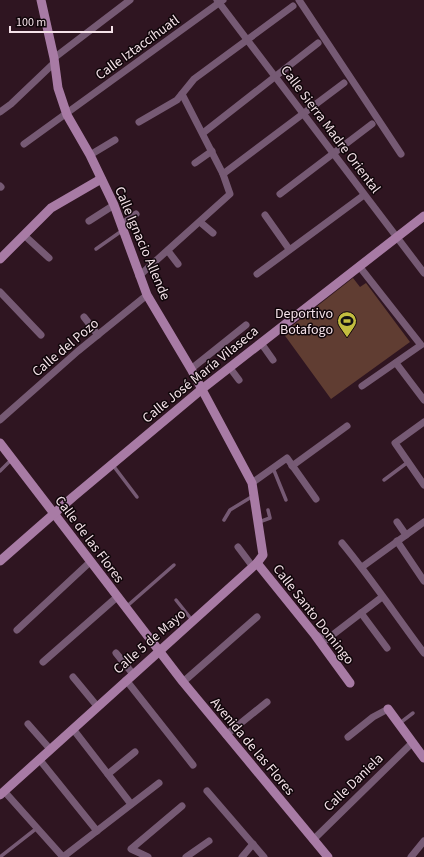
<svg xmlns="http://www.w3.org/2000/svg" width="424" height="857" font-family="'Source Sans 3',sans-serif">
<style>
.garden{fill:#603d32}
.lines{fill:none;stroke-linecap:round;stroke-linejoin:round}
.lane{stroke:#765a74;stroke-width:3.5}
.street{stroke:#765a74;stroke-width:7}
.secondary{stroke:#a87ba5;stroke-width:9}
.labels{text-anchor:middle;stroke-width:3;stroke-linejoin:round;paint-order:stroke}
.street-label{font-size:14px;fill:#f5e2e9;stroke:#10060a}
.poi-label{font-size:14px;fill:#f5e2e9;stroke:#10060a;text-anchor:end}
</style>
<rect width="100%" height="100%" fill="#2f1521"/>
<polygon class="garden" points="353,278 360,287 366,283 410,342 331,399 283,333"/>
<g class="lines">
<g class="lane">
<polyline points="96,249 123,230"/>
<polyline points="112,464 137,497"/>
<polyline points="273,468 286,500"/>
<polyline points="0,471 11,460"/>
<polyline points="384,480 408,462"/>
<polyline points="224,520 230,510 253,496"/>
<polyline points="259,522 270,518 268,510"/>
<polyline points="176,600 192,620"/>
<polyline points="126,607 174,565"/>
<polyline points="400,723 413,713"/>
<polyline points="0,857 37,828"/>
</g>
<g class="street">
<polyline points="217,0 424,273"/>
<polyline points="299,0 401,154"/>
<polyline points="54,58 130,0"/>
<polyline points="0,112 11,104 54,63"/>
<polyline points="139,122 177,100 194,79 293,6"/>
<polyline points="203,133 318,43"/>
<polyline points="24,144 223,0"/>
<polyline points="90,155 115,140"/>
<polyline points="195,163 212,151"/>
<polyline points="223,174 344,83"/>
<polyline points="0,186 1,187"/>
<polyline points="280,194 372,124"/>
<polyline points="265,215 289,249"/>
<polyline points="89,221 114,205"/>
<polyline points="200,222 213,233"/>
<polyline points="121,225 136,214"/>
<polyline points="24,235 49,258"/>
<polyline points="168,251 178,264"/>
<polyline points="359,266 421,345 362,386"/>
<polyline points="257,274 364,195"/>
<polyline points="139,276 230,194 223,174 182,94"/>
<polyline points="0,292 41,335"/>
<polyline points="84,317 98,335"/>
<polyline points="261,343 273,360"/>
<polyline points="396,363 424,400"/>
<polyline points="230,368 239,380"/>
<polyline points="191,369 246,325"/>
<polyline points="0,420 78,351 147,295"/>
<polyline points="424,422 395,443 424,485"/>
<polyline points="292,466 347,426"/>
<polyline points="252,483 287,458 316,499"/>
<polyline points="397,522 406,535"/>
<polyline points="397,541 424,581"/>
<path d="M342,543c29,35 55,74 82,110"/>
<polyline points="238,547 253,567"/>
<polyline points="362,567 424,522"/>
<polyline points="361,613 387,648"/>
<polyline points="17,630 90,562"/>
<polyline points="316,635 326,640 382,597"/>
<polyline points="116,653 133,674"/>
<polyline points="43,662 117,597"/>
<polyline points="73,677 97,706"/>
<polyline points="126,680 193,765"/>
<polyline points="183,682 257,617"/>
<polyline points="28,724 50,749"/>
<polyline points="73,729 131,804"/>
<polyline points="226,735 267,702"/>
<polyline points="348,737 373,717 388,709"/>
<polyline points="39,759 97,831"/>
<polyline points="108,774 135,752"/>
<polyline points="4,791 63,857"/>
<polyline points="207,791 264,857"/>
<polyline points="313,840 412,743"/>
<polyline points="63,857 159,783"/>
<polyline points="148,857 131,849 182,806"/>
<polyline points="186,857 209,841"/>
<polyline points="242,857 253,844"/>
<polyline points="411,857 424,841"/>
</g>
<g class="secondary">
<polyline points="0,259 51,208 101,179"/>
<polyline points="0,443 183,682 328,857"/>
<polyline points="0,561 73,497 202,389 424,216"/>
<polyline points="257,563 315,635 350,683"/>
<polyline points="388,709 424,758"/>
<polyline points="0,795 257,563 263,555 252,483 191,369 147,295 114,205 90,155 67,115 58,88 54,58 41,0"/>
</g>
</g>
<defs>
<symbol id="stadium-pin" viewBox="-11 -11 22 30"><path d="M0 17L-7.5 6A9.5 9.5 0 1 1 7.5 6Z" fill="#c2bd3f" stroke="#10060a"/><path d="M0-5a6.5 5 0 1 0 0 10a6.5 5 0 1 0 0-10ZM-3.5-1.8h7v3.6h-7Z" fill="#111"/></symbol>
</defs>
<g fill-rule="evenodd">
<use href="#stadium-pin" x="336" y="310" width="22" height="30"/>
</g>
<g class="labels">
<g class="street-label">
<text transform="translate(137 47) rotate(-36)" y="5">Calle Iztaccíhuatl</text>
<text transform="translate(331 129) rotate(53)" y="5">Calle Sierra Madre Oriental</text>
<text transform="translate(143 243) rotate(67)" y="5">Calle Ignacio Allende</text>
<text transform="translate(65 347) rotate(-40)" y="5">Calle del Pozo</text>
<text transform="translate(200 374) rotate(-39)" y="5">Calle José María Vilaseca</text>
<text transform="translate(90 539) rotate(53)" y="5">Calle de las Flores</text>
<text transform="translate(314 614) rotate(52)" y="5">Calle Santo Domingo</text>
<text transform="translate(149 641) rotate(-41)" y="5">Calle 5 de Mayo</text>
<text transform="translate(253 746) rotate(50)" y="5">Avenida de las Flores</text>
<text transform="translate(353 782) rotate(-44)" y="5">Calle Daniela</text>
</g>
<g class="poi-label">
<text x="333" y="318">Deportivo<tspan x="333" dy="16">Botafogo</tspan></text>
</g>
</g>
<path d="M10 26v6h102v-6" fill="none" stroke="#f5e2e9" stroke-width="2"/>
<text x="16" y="26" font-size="12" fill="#f5e2e9" stroke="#10060a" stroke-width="3" paint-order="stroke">100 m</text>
</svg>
